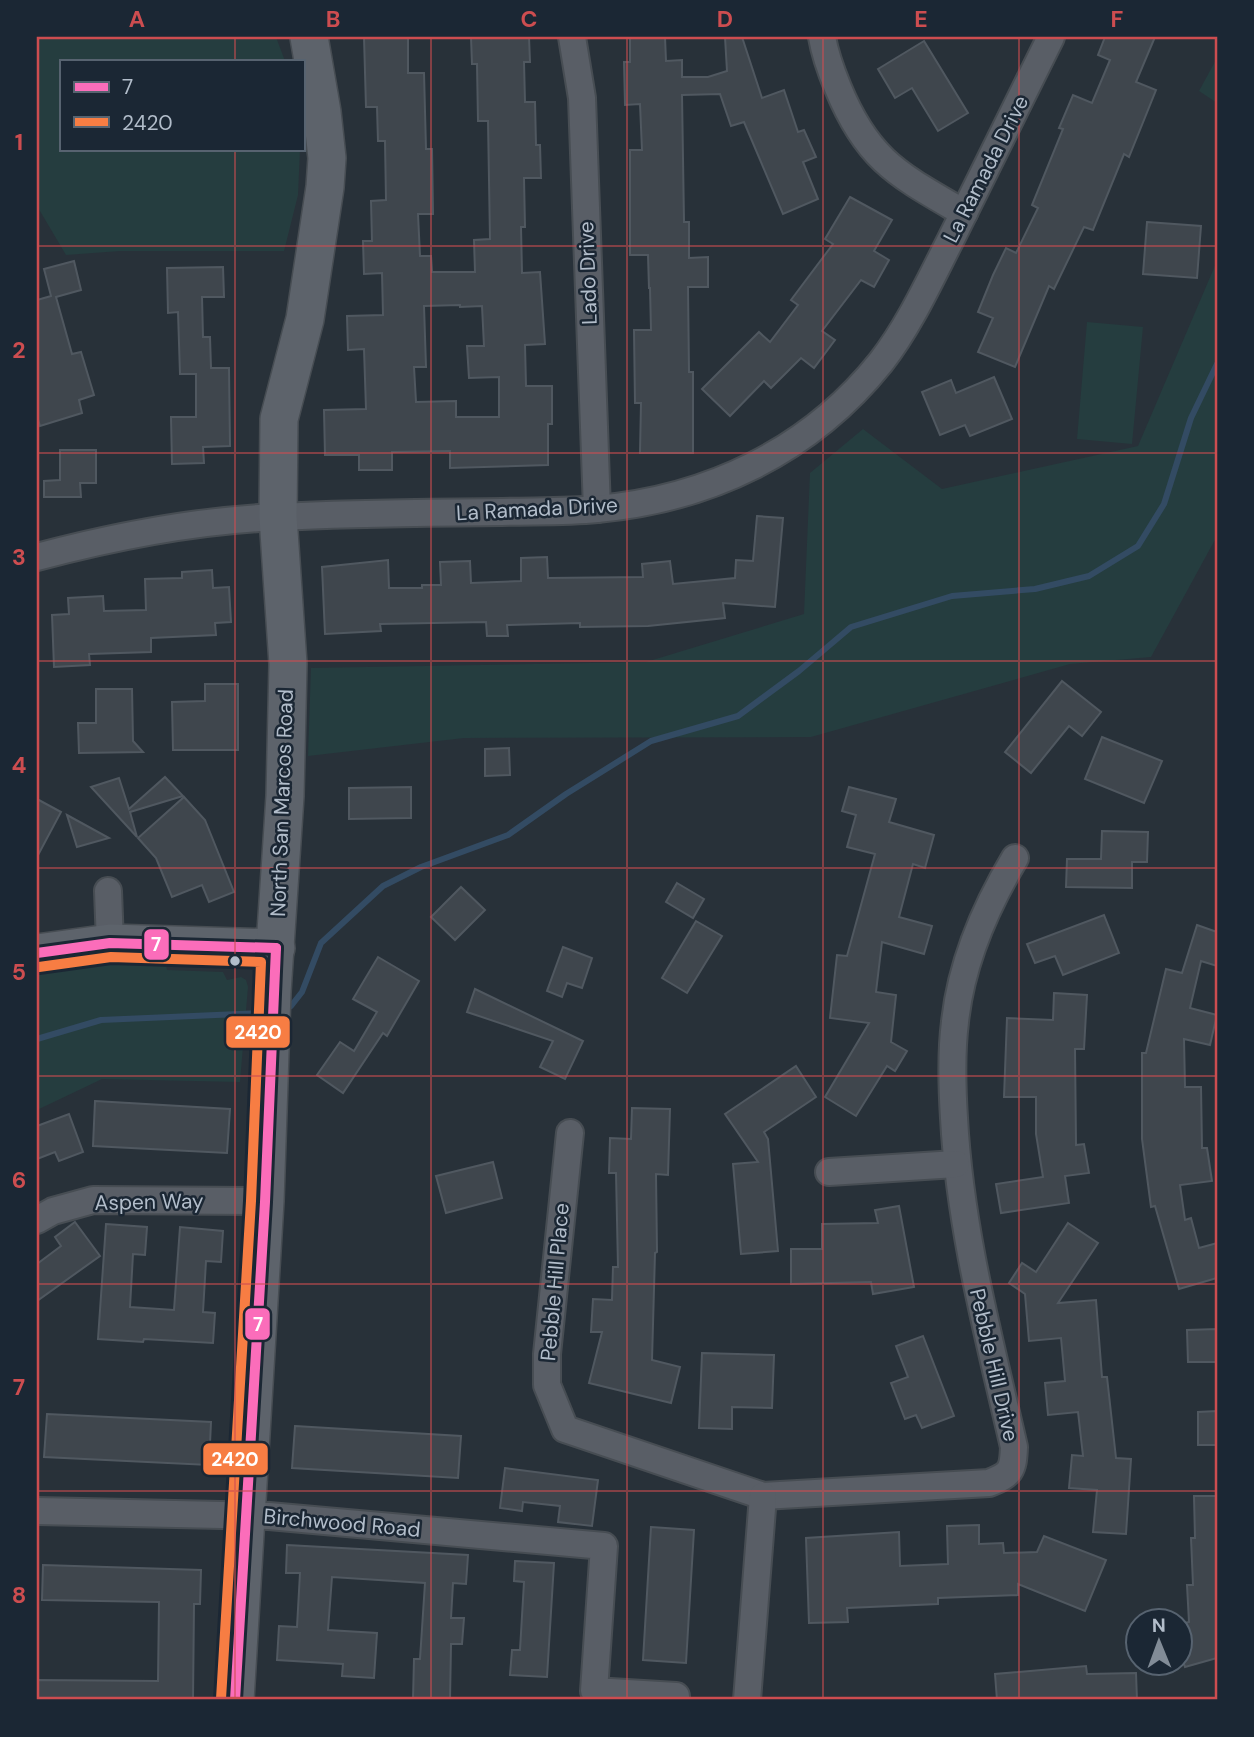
<svg xmlns="http://www.w3.org/2000/svg" width="1254" height="1737" font-family="'DM Sans',sans-serif">
<style>
.green{fill:#253d3f}
.lines{fill:none;stroke-linecap:round;stroke-linejoin:round}
.stream{stroke:#334b63;stroke-width:6}
.building{fill:#3f464d;stroke:#505860;stroke-width:2;fill-rule:evenodd}
.street-casing{stroke:#474d53;stroke-width:30}
.secondary-casing{stroke:#474d53;stroke-width:40}
.street{stroke:#595e66;stroke-width:26}
.secondary{stroke:#5d636b;stroke-width:37}
.bus-1-casing{stroke:#1b2734;stroke-width:16}
.bus-2-casing{stroke:#1b2734;stroke-width:16}
.bus-1{stroke:#fb6dba;stroke-width:10}
.bus-2{stroke:#f77d43;stroke-width:10}
.grid{fill:none;stroke:#cd4d50;stroke-width:2;stroke-opacity:0.55}
.bus-dot{fill:#b2bdca;stroke:#1b2734;stroke-width:2.5}
.labels{text-anchor:middle;stroke-width:5;stroke-linejoin:round;paint-order:stroke}
.street-label{font-size:21px;fill:#b2bdca;stroke:#1b2734}
.line-badge{stroke:#1b2734;stroke-width:2.5}
.badge-label{font-size:19px;text-anchor:middle;font-weight:bold;fill:#fff}
.neatline{fill:none;stroke:#cd4d50;stroke-width:2.5}
.grid-label{font-size:23px;text-anchor:middle;font-weight:bold;fill:#cd4d50}
</style>
<rect width="100%" height="100%" fill="#283139"/>
<g class="green">
<polygon points="37,37 276,37 285,61 61,61 61,149 300,149 298,195 284,251 120,251 66,255 37,206"/>
<polygon points="1217,58 1217,103 1199,91"/>
<polygon points="1217,261 1217,536 1151,657 1070,664 811,737 464,738 308,756 311,668 646,662 804,614 810,473 863,429 942,489 1138,446"/>
<polygon points="1087,322 1143,327 1132,444 1077,439"/>
<polygon points="107,965 166,965 167,970 223,972 227,980 241,977 246,980 248,987 240,1082 102,1079 37,1110 37,974 70,968"/>
</g>
<g class="lines">
<g class="stream">
<polyline points="283,1011 291,1006 302,992 321,943 383,886 421,867 508,835 566,794 651,741 738,716 799,671 851,627 952,596 1035,589 1089,576 1138,546 1164,504 1191,418 1217,364"/>
<polyline points="37,1039 101,1020 259,1013"/>
</g>
</g>
<g class="building">
<path d="M364,37h44v36h16l2,76h6l1,65h-15l2,42h11l1,16h43l-1,-32 16,-1 -2,-118h-10l-1,-57h-5l-1,-27h58l1,25h-6l1,40h10l1,43h4l1,33h-17l1,49h-4l1,46 18,-1 5,72 -20,1 1,41h26v38h-4v41l-98,3v-17l-58,1v18h-33v-15h-34l-1,-45 42,-1 -2,-60 -16,1 -1,-34 36,-1 -1,-42 -18,1 -1,-33h9l-1,-40 15,-1 -1,-59h-7l-1,-34h-11zM460,305v2l22,-1 2,40h-17l2,32 30,-1v40h-43v-16l-40,1 -2,-35h12l-2,-61z"/>
<polygon points="630,37 665,37 666,61 682,60 682,77 708,77 727,71 725,37 742,37 762,98 784,90 798,132 804,130 816,157 803,162 818,199 783,214 744,122 731,126 720,94 682,95 684,222 689,222 689,258 708,257 708,287 688,287 689,372 693,372 693,453 640,453 641,403 635,403 634,330 651,330 650,288 649,288 648,255 630,255 630,150 642,150 640,104 625,105 624,62 630,62"/>
<polygon points="1105,37 1155,37 1136,82 1156,90 1129,157 1124,154 1093,230 1084,227 1054,289 1049,286 1015,367 978,352 993,318 978,312 993,275 1006,248 1016,253 1038,208 1032,205 1063,129 1059,128 1073,95 1092,103 1110,60 1098,55"/>
<polygon points="924,41 968,113 938,131 912,88 895,98 878,69"/>
<polygon points="850,197 892,220 874,251 889,260 874,287 861,280 822,331 835,340 814,368 801,358 771,388 764,381 730,416 702,389 759,332 770,342 798,305 791,300 833,244 825,239"/>
<polygon points="1147,222 1201,226 1197,278 1143,274"/>
<polygon points="74,261 81,290 56,297 72,354 81,352 94,395 79,400 82,413 40,426 37,416 37,300 51,296 44,269"/>
<polygon points="223,267 224,297 202,297 203,337 210,337 211,368 229,368 230,446 203,447 204,463 172,464 171,417 196,417 196,374 180,374 178,312 168,313 167,268"/>
<polygon points="994,377 1012,419 970,436 965,425 940,435 922,392 951,380 956,393"/>
<polygon points="60,450 96,450 96,483 80,483 81,497 44,497 44,481 60,480"/>
<polygon points="757,516 783,518 775,607 723,603 725,618 648,626 580,627 580,623 507,625 508,636 487,636 486,622 380,624 381,631 325,634 322,567 388,560 389,588 422,588 422,585 441,585 440,562 470,561 471,583 521,581 521,558 547,557 548,578 643,577 642,564 670,561 673,584 735,578 736,560 753,561"/>
<polygon points="212,570 213,588 229,587 231,622 215,623 216,635 151,638 151,652 89,654 90,665 54,667 52,615 69,614 68,598 103,596 104,611 146,610 145,579 182,578 182,572"/>
<polygon points="1062,681 1101,712 1082,736 1069,726 1031,773 1005,752"/>
<polygon points="205,684 238,684 238,750 173,750 172,702 205,701"/>
<polygon points="96,689 132,689 133,741 143,752 79,753 78,723 96,723"/>
<polygon points="1102,737 1162,761 1144,803 1085,779"/>
<polygon points="509,748 510,775 485,776 485,749"/>
<polygon points="165,777 183,796 130,812 137,837 91,787 119,778 129,809"/>
<polygon points="411,787 411,818 349,819 349,788"/>
<polygon points="849,787 896,799 889,822 934,835 925,868 913,864 899,917 932,926 924,954 882,942 876,992 896,995 891,1042 907,1051 895,1071 887,1066 856,1116 825,1097 869,1023 830,1018 837,955 847,956 875,854 847,847 856,815 842,811"/>
<polygon points="184,797 205,820 234,892 209,902 202,885 172,897 156,858 138,838"/>
<polygon points="37,799 61,812 37,857"/>
<polygon points="67,815 109,838 77,847"/>
<polygon points="1102,831 1148,832 1147,862 1132,862 1132,888 1066,887 1067,859 1101,859"/>
<polygon points="677,883 704,899 693,918 666,902"/>
<polygon points="461,887 485,910 455,940 431,917"/>
<polygon points="1104,915 1119,953 1063,975 1055,956 1035,963 1027,944"/>
<polygon points="696,921 722,936 687,993 662,978"/>
<polygon points="1197,925 1217,932 1217,966 1201,961 1190,1008 1217,1015 1210,1045 1184,1039 1185,1087 1201,1087 1202,1148 1207,1148 1212,1181 1180,1185 1185,1220 1191,1218 1199,1248 1217,1243 1217,1278 1179,1289 1155,1206 1151,1207 1142,1139 1142,1053 1146,1053 1166,969 1182,973"/>
<polygon points="563,947 592,958 582,988 567,983 562,997 547,991"/>
<polygon points="378,957 419,981 387,1036 383,1033 343,1093 317,1075 340,1042 354,1051 377,1012 353,999"/>
<polygon points="475,989 583,1041 565,1079 540,1067 553,1041 467,1012"/>
<polygon points="1054,993 1087,995 1084,1049 1075,1049 1076,1145 1084,1144 1089,1173 1065,1176 1069,1203 1001,1213 996,1184 1043,1177 1036,1134 1036,1097 1004,1097 1007,1018 1053,1020"/>
<polygon points="796,1066 816,1097 764,1132 768,1139 778,1251 741,1254 733,1164 758,1162 725,1114"/>
<polygon points="95,1101 230,1109 227,1153 93,1146"/>
<polygon points="632,1108 670,1109 668,1175 656,1174 657,1252 655,1253 652,1360 680,1367 671,1403 589,1383 602,1332 591,1332 593,1299 612,1300 613,1267 618,1267 616,1173 609,1173 610,1138 631,1139"/>
<polygon points="69,1114 83,1152 59,1161 55,1152 37,1159 37,1126"/>
<polygon points="493,1162 502,1198 446,1213 436,1176"/>
<polygon points="899,1206 914,1287 873,1294 871,1282 791,1284 791,1249 822,1249 822,1224 878,1223 875,1210"/>
<polygon points="75,1222 100,1256 37,1301 37,1264 61,1246 55,1237"/>
<polygon points="1068,1223 1098,1243 1058,1303 1096,1300 1102,1377 1107,1377 1116,1458 1131,1459 1126,1534 1093,1532 1097,1490 1069,1488 1072,1455 1083,1456 1078,1412 1048,1415 1045,1383 1065,1381 1061,1338 1029,1341 1025,1294 1009,1283 1022,1263 1036,1272"/>
<polygon points="106,1224 147,1227 145,1255 133,1254 130,1307 174,1310 180,1227 223,1231 221,1262 206,1261 203,1312 215,1313 213,1343 144,1339 143,1342 98,1339"/>
<polygon points="1217,1329 1217,1362 1188,1362 1187,1330"/>
<polygon points="923,1336 954,1416 922,1428 916,1415 905,1419 891,1383 908,1377 896,1346"/>
<polygon points="702,1353 774,1355 772,1408 732,1407 732,1429 699,1428"/>
<polygon points="1217,1411 1217,1445 1198,1445 1198,1412"/>
<polygon points="47,1414 211,1422 209,1465 44,1457"/>
<polygon points="295,1426 461,1436 458,1478 292,1468"/>
<polygon points="505,1468 598,1480 592,1526 558,1522 560,1506 523,1502 522,1511 500,1508"/>
<polygon points="1194,1496 1217,1496 1217,1658 1185,1667 1180,1652 1180,1624 1189,1622 1187,1585 1193,1585 1191,1538 1195,1538"/>
<polygon points="979,1525 979,1544 1003,1543 1004,1553 1037,1552 1044,1536 1106,1560 1085,1611 1018,1584 1018,1595 938,1598 938,1604 847,1608 848,1622 809,1623 806,1538 899,1532 900,1566 948,1564 947,1526"/>
<polygon points="651,1527 694,1530 686,1663 643,1660"/>
<polygon points="287,1545 468,1555 466,1584 453,1583 451,1618 464,1618 462,1644 451,1644 450,1700 413,1700 414,1659 420,1659 425,1583 332,1577 328,1630 377,1633 374,1678 342,1676 343,1664 277,1660 279,1626 297,1627 300,1573 286,1573"/>
<polygon points="515,1561 554,1563 547,1677 510,1675 512,1650 520,1650 524,1582 514,1581"/>
<polygon points="43,1565 201,1570 200,1604 194,1604 193,1700 37,1700 37,1680 158,1681 159,1602 42,1600"/>
<polygon points="1086,1666 1087,1674 1136,1673 1137,1700 997,1700 995,1674"/>
</g>
<g class="lines">
<defs>
<g id="street">
<polyline points="572,37 582,98 597,509"/>
<path d="M822,37c3,18 9,34 16,51 30,73 61,87 126,125"/>
<path d="M37,557c79,-21 161,-37 243,-40 74,-4 148,-4 222,-5 31,-1 64,0 95,-3 112,-10 213,-58 284,-147 28,-36 48,-80 69,-121 34,-68 67,-136 101,-204"/>
<polyline points="108,891 110,943"/>
<path d="M570,1133l-23,221v31l18,44 198,67 226,-13c22,-9 24,-12 25,-36 -25,-109 -54,-217 -60,-329 -2,-32 -3,-65 1,-96 6,-58 30,-114 60,-164"/>
<polyline points="829,1172 956,1164"/>
<polyline points="37,1220 53,1211 93,1200 265,1201"/>
<polyline points="37,1511 269,1516 604,1546 594,1691 676,1696 676,1700"/>
<polyline points="747,1700 763,1496"/>
</g>
<g id="secondary">
<polyline points="37,953 110,943 276,948"/>
<polyline points="235,1700 265,1201 272,992 285,796 288,664 278,517 279,419 305,319 325,187 327,158 322,112 309,37"/>
</g>
</defs>
<use href="#street" class="street-casing"/>
<use href="#secondary" class="secondary-casing"/>
<use href="#street" class="street"/>
<use href="#secondary" class="secondary"/>
<defs>
<g id="bus-1">
<polyline points="37,953 110,943 276,948"/>
<polyline points="235,1700 265,1202 276,948"/>
</g>
<polyline id="bus-2" points="39,967 111,957 261,962 251,1201 221,1699"/>
</defs>
<use href="#bus-1" class="bus-1-casing"/>
<use href="#bus-2" class="bus-2-casing"/>
<use href="#bus-1" class="bus-1"/>
<use href="#bus-2" class="bus-2"/>
</g>
<path class="grid" d="M235,37v24M431,37v1663M627,37v1663M823,37v1663M1019,37v1663M235,149v1551M37,246h1180M37,453h1180M37,661h1180M37,868h1180M37,1076h1180M37,1284h1180M37,1491h1180"/>
<circle class="bus-dot" cx="235" cy="961" r="6"/>
<g class="labels">
<g class="street-label">
<text transform="translate(986 169) rotate(-63)" y="7">La Ramada Drive</text>
<text transform="translate(588 273) rotate(-92)" y="7">Lado Drive</text>
<text transform="translate(537 509) rotate(-3)" y="7">La Ramada Drive</text>
<text transform="translate(282 803) rotate(-88)" y="7">North San Marcos Road</text>
<text transform="translate(149 1202) rotate(-1)" y="7">Aspen Way</text>
<text transform="translate(555 1282) rotate(-85)" y="7">Pebble Hill Place</text>
<text transform="translate(994 1365) rotate(77)" y="7">Pebble Hill Drive</text>
<text transform="translate(342 1523) rotate(5)" y="7">Birchwood Road</text>
</g>
</g>
<g class="line-badge">
<rect x="143" y="928" width="27" height="33" rx="7" fill="#fb6dba"/>
<rect x="225" y="1015" width="66" height="34" rx="7" fill="#f77d43"/>
<rect x="244" y="1307" width="27" height="34" rx="7" fill="#fb6dba"/>
<rect x="202" y="1442" width="67" height="34" rx="7" fill="#f77d43"/>
</g>
<g class="badge-label">
<text x="156" y="951">7</text>
<text x="258" y="1039">2420</text>
<text x="258" y="1331">7</text>
<text x="235" y="1466">2420</text>
</g>
<rect width="1254" height="1737" fill="none" stroke="#1b2734" stroke-width="77"/>
<rect x="60" y="60" width="245" height="91" fill="#1b2734" stroke="#576370" stroke-width="2"/>
<rect x="74" y="82" width="35" height="10" fill="#fb6dba" stroke="#576370" stroke-width="2"/>
<text x="122" y="94" font-size="21" fill="#b2bdca">7</text>
<rect x="74" y="117" width="35" height="10" fill="#f77d43" stroke="#576370" stroke-width="2"/>
<text x="122" y="130" font-size="21" fill="#b2bdca">2420</text>
<g transform="translate(1159 1642) rotate(359)"><circle r="33" fill="#1b2734" stroke="#576370" stroke-width="2"/>
<path d="M0-5L12 26L0 18L-12 26Z" fill="#828c97"/>
<text y="-10" font-size="19" font-weight="bold" text-anchor="middle" fill="#b2bdca">N</text>
</g>
<rect x="38" y="38" width="1178" height="1660" class="neatline"/>
<g class="grid-label">
<text x="137" y="27">A</text>
<text x="333" y="27">B</text>
<text x="529" y="27">C</text>
<text x="725" y="27">D</text>
<text x="921" y="27">E</text>
<text x="1117" y="27">F</text>
<text x="19" y="150">1</text>
<text x="19" y="358">2</text>
<text x="19" y="565">3</text>
<text x="19" y="773">4</text>
<text x="19" y="980">5</text>
<text x="19" y="1188">6</text>
<text x="19" y="1395">7</text>
<text x="19" y="1603">8</text>
</g>
</svg>
